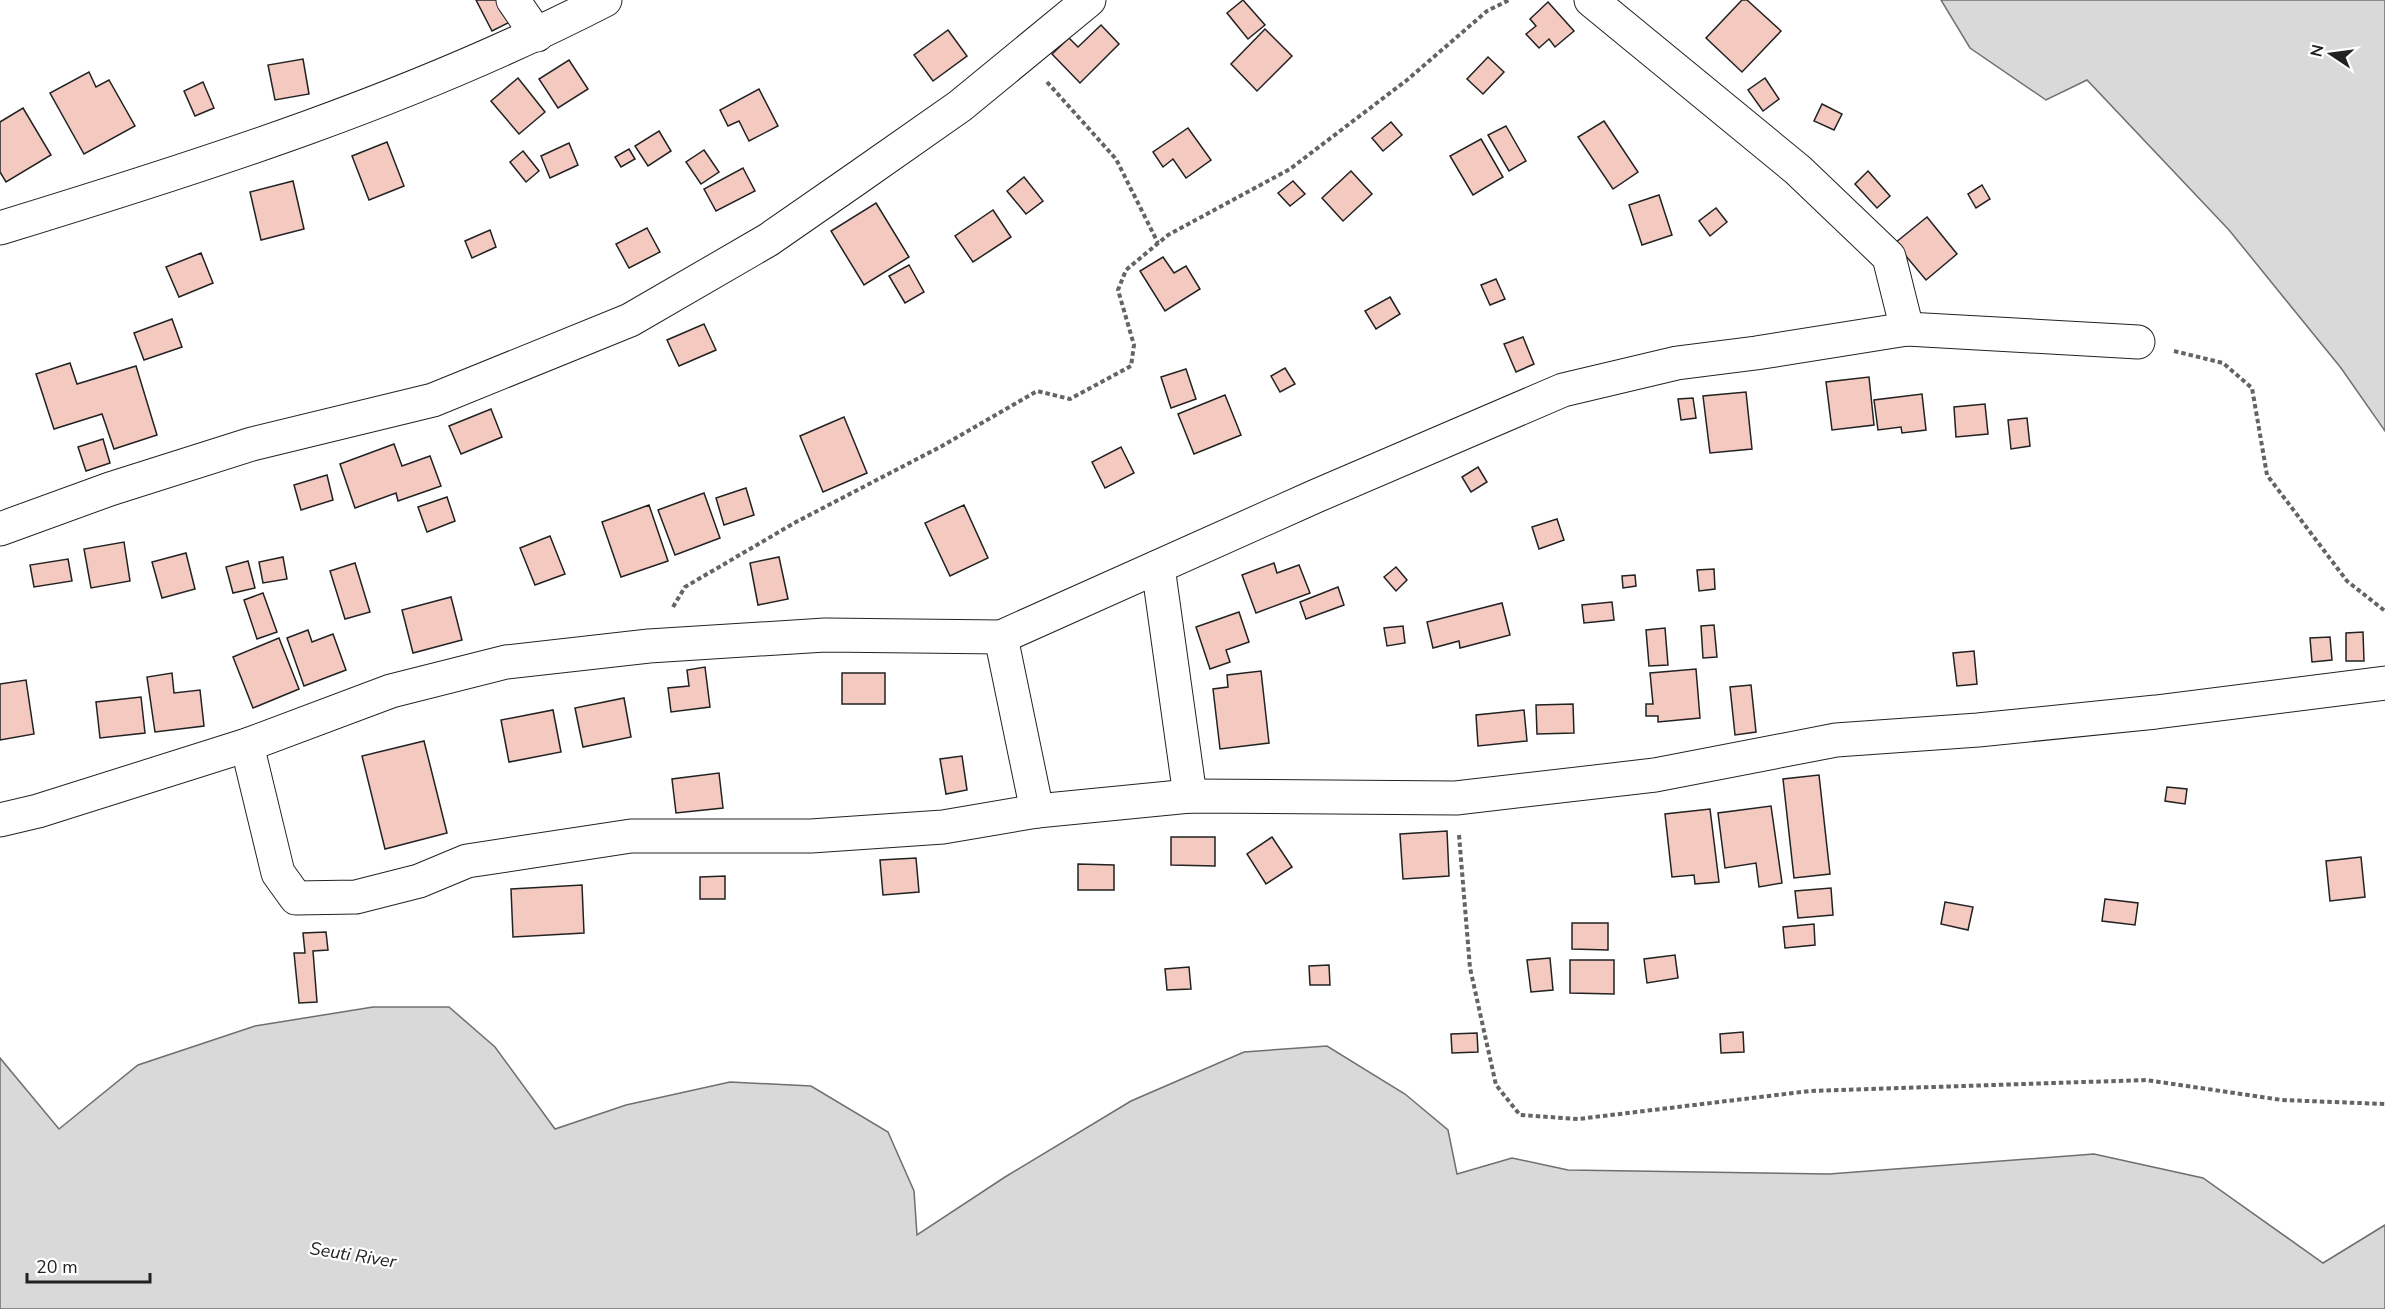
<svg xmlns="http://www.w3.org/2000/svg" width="2385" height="1309" font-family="'Nunito Sans',sans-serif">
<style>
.water{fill:#d9d9d9;stroke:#6f6f6f;stroke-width:1.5}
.building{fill:#f3c9c0;stroke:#222;stroke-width:1.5}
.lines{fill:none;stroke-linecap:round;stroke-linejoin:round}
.minor-casing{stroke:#222;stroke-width:35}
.path{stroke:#646464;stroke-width:4;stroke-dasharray:4.5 3;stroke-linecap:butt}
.minor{stroke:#fff;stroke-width:33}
.labels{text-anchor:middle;stroke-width:4.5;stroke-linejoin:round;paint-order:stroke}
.water-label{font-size:18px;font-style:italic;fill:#222;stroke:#fff}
</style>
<rect width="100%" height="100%" fill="#fff"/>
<g class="water">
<polygon points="1941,0 2385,0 2385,431 2341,368 2229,230 2087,80 2046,100 1970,48"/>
<polygon points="373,1007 449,1007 495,1047 555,1129 626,1105 730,1082 811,1086 888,1132 914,1191 917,1235 1005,1177 1131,1101 1244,1052 1327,1046 1405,1094 1448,1130 1457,1174 1512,1158 1568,1170 1829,1174 2094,1154 2203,1178 2323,1263 2385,1225 2385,1309 0,1309 0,1058 59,1129 138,1065 255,1026"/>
</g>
<g class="building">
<polygon points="476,0 498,0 510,22 492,31"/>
<polygon points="1243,0 1265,25 1248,39 1227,13"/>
<polygon points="1742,0 1747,0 1781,31 1742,72 1706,38"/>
<polygon points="1548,2 1574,31 1555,47 1549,39 1539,48 1526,34 1536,26 1530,19"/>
<polygon points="1101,25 1119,44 1080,83 1052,54 1069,38 1078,47"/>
<polygon points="1265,29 1292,56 1257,91 1231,64"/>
<polygon points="948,30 967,56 933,81 914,55"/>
<polygon points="1488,57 1504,72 1483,94 1467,79"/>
<polygon points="303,59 309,94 275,100 268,65"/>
<polygon points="569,60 588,89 558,108 539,79"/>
<polygon points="89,72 96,87 109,80 135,126 84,154 50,93"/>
<polygon points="518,78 545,112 519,134 491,101"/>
<polygon points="1765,78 1779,99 1763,111 1748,90"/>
<polygon points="203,82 214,108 195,116 184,91"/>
<polygon points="759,89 778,126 749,141 739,121 728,126 720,110"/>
<polygon points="1822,104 1842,114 1834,130 1814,121"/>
<polygon points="23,108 51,155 6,182 0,172 0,122"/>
<polygon points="1604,121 1638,172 1613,189 1578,137"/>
<polygon points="1391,122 1402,135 1383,151 1372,138"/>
<polygon points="1506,126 1526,161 1509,171 1488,135"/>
<polygon points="1188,128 1211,160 1186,178 1173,159 1163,167 1153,152"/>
<polygon points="659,131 671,151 648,166 635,146"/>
<polygon points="1481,139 1503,177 1473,195 1450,156"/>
<polygon points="387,142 404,186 369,200 352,156"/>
<polygon points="569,143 578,165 550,178 541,156"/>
<polygon points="629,149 635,159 621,167 615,157"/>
<polygon points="704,150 719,172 701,184 686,162"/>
<polygon points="523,151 539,171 526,182 510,162"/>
<polygon points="743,168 755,191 716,211 704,189"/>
<polygon points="1351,171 1372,194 1343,221 1322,198"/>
<polygon points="1868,171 1890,196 1877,208 1855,184"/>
<polygon points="1024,177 1043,201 1026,214 1007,191"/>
<polygon points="293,181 304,229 261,240 250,192"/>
<polygon points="1293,181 1305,194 1290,206 1278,193"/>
<polygon points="1982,185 1990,199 1976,208 1968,194"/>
<polygon points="1659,195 1672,235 1642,245 1629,205"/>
<polygon points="876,203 909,257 864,285 831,231"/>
<polygon points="1716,208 1727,222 1710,236 1699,221"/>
<polygon points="993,210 1011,237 973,262 955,236"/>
<polygon points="1927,217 1957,254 1926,280 1895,243"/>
<polygon points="647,228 660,252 629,268 616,244"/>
<polygon points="490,230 496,247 472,258 465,241"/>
<polygon points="201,253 213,283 179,297 166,267"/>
<polygon points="1163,257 1174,273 1186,266 1200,289 1165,311 1140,271"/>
<polygon points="909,265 924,292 905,303 889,276"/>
<polygon points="1496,279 1505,299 1490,305 1481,285"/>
<polygon points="1390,297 1400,314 1376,329 1365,311"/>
<polygon points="172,319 182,347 144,360 134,333"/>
<polygon points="704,324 716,350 679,366 667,340"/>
<polygon points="1523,337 1534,364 1516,372 1504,344"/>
<polygon points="70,363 77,384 136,366 157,435 114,449 102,414 54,429 36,374"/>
<polygon points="1285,368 1295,384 1280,392 1271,376"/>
<polygon points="1186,369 1196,399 1171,408 1161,377"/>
<polygon points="1869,377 1874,425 1832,430 1826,382"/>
<polygon points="1746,392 1752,449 1710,453 1703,396"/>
<polygon points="1922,394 1926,430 1902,433 1901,427 1878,430 1874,400"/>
<polygon points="1225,395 1241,435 1194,454 1178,414"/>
<polygon points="1693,398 1696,418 1681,420 1678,399"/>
<polygon points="1985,404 1988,434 1956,437 1954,407"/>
<polygon points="491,409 502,437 461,454 449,426"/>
<polygon points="844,417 867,473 823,492 800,436"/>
<polygon points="2027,418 2030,446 2011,449 2008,420"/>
<polygon points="103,439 110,463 86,471 78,447"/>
<polygon points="394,444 402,466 430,456 441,486 398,501 396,493 355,508 340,464"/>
<polygon points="1121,447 1134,473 1105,488 1092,462"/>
<polygon points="1478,467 1487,482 1471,492 1462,477"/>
<polygon points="327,475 333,500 301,510 294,485"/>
<polygon points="746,488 754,515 724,525 716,498"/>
<polygon points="704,493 720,538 675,555 658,510"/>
<polygon points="447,497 455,521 427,532 418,507"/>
<polygon points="649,505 668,561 621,577 602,522"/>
<polygon points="964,505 988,558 950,576 925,523"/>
<polygon points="1557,519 1564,540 1539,549 1532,527"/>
<polygon points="550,536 565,574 535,585 520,548"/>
<polygon points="124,542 130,581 91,588 84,549"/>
<polygon points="186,553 195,589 162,598 152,562"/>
<polygon points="283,557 287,579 263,583 259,562"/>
<polygon points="779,557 788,599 758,605 750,563"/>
<polygon points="68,559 72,581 34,587 30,565"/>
<polygon points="248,561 255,588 233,593 226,567"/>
<polygon points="355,563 370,612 345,619 330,571"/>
<polygon points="1274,563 1277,573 1299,565 1310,593 1256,613 1242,575"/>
<polygon points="1396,567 1407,580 1396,591 1384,577"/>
<polygon points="1714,569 1715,589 1699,591 1697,570"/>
<polygon points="1635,575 1636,586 1623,588 1622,576"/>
<polygon points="1338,587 1344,605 1306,619 1300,602"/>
<polygon points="263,593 277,632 257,639 244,600"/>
<polygon points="451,597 462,640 413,653 402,610"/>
<polygon points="1612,602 1614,620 1584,623 1582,605"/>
<polygon points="1502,603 1510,635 1460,648 1459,641 1433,648 1427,622"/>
<polygon points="1239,612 1249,642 1226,650 1230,662 1210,669 1196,627"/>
<polygon points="1714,625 1717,657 1703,658 1701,626"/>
<polygon points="1403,626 1405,643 1387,646 1384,628"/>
<polygon points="1665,628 1668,665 1649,666 1646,630"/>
<polygon points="308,630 312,642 333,634 346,670 304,686 287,638"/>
<polygon points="2363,632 2364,661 2346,661 2346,633"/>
<polygon points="2330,637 2332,660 2312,662 2310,638"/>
<polygon points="279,638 299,689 253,708 233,657"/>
<polygon points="1974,651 1977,684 1957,686 1953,653"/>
<polygon points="705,667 710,707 671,712 668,688 689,686 687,670"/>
<polygon points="1696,669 1700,718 1658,722 1658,716 1646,716 1646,704 1653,704 1650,673"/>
<polygon points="1261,671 1269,743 1220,749 1213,689 1228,687 1227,675"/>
<polygon points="172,673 174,693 200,690 204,726 155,732 147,677"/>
<rect x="842" y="673" width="43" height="31"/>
<polygon points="26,680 34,734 0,740 0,684"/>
<polygon points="1751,685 1756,732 1735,735 1730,687"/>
<polygon points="141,697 145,733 100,738 96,702"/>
<polygon points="624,698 631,737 583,747 575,708"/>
<polygon points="1573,704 1574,733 1537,734 1536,705"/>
<polygon points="553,710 561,752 509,762 501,720"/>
<polygon points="1524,710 1527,741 1478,746 1476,715"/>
<polygon points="424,741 447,833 385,849 362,756"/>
<polygon points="962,756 967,790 946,794 940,759"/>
<polygon points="719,773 723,808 676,813 672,779"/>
<polygon points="1819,775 1830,874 1794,878 1783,779"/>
<polygon points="2167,787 2187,789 2185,804 2165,801"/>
<polygon points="1771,806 1782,883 1759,887 1756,863 1725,868 1718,813"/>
<polygon points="1710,809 1719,882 1695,884 1694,875 1672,877 1665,814"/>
<polygon points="1447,831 1449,876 1403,879 1400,834"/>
<polygon points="1171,837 1215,837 1215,866 1171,865"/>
<polygon points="1272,837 1292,867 1266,884 1247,854"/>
<polygon points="2361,857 2365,897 2330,901 2326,861"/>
<polygon points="916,858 919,892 883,895 880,860"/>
<polygon points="1078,864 1114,865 1114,890 1078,890"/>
<polygon points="725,876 725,899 700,899 700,877"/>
<polygon points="582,885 584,933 513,937 511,889"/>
<polygon points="1831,888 1833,915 1798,918 1795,891"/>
<polygon points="2105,899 2138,903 2135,925 2102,921"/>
<polygon points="1945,902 1973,907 1968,930 1941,924"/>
<polygon points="1572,923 1608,923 1608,950 1572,949"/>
<polygon points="1814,924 1815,945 1785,948 1783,927"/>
<polygon points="326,932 328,950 313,951 317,1002 299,1003 294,953 305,953 303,933"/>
<polygon points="1675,955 1678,978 1647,983 1644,959"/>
<polygon points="1550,958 1553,990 1531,992 1527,960"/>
<polygon points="1570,960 1614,960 1614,994 1570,993"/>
<polygon points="1329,965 1330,985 1310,985 1309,966"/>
<polygon points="1189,967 1191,989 1167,990 1165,969"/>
<polygon points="1743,1032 1744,1052 1721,1053 1720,1034"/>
<polygon points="1477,1033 1478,1052 1452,1053 1451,1034"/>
</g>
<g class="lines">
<defs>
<g id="minor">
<polyline points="513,0 537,35"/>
<polyline points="1591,0 1798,170 1889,257 1907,329"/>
<path d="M0,228c206,-63 413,-129 605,-228"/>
<polyline points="0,529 110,489 252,444 433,400 630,320 768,240 853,181 960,106 1089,0"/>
<polyline points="1158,567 1190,796"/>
<polyline points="1001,637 1037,811"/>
<polyline points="247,745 278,873 296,898 356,897 419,881 467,861 631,836 811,836 943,827 1037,811 1190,796 1456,798 1655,775 1836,740 1978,730 2156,712 2385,683"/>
<polyline points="0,820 38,811 247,745 391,691 506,662 649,646 825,635 1001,637 1316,496 1563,390 1677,363 1756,353 1907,329 2138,342"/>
</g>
</defs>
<use href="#minor" class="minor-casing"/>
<g class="path">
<polyline points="1047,82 1116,159 1158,243"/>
<polyline points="2174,351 2223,363 2252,388 2267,475 2347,581 2385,611"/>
<polyline points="673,607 685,587 796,522 942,446 1037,391 1070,399 1131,366 1134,345 1118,290 1126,270 1168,235 1290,169 1407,80 1487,11 1509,0"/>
<polyline points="1459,835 1470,968 1496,1085 1520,1115 1578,1119 1810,1091 2146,1080 2282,1100 2385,1104"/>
</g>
<use href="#minor" class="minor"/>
</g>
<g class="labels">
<g class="water-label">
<text transform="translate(353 1255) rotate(9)" y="6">Seuti River</text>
</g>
</g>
<g transform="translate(2331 54) rotate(283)" stroke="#ffffff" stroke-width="4.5" paint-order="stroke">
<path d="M0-4.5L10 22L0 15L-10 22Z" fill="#222222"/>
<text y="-9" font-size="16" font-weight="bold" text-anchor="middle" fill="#222222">N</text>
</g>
<path d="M27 1273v9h123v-9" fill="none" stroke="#222222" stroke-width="3"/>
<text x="36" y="1273" font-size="18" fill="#222222" stroke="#ffffff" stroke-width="4.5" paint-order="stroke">20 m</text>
</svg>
